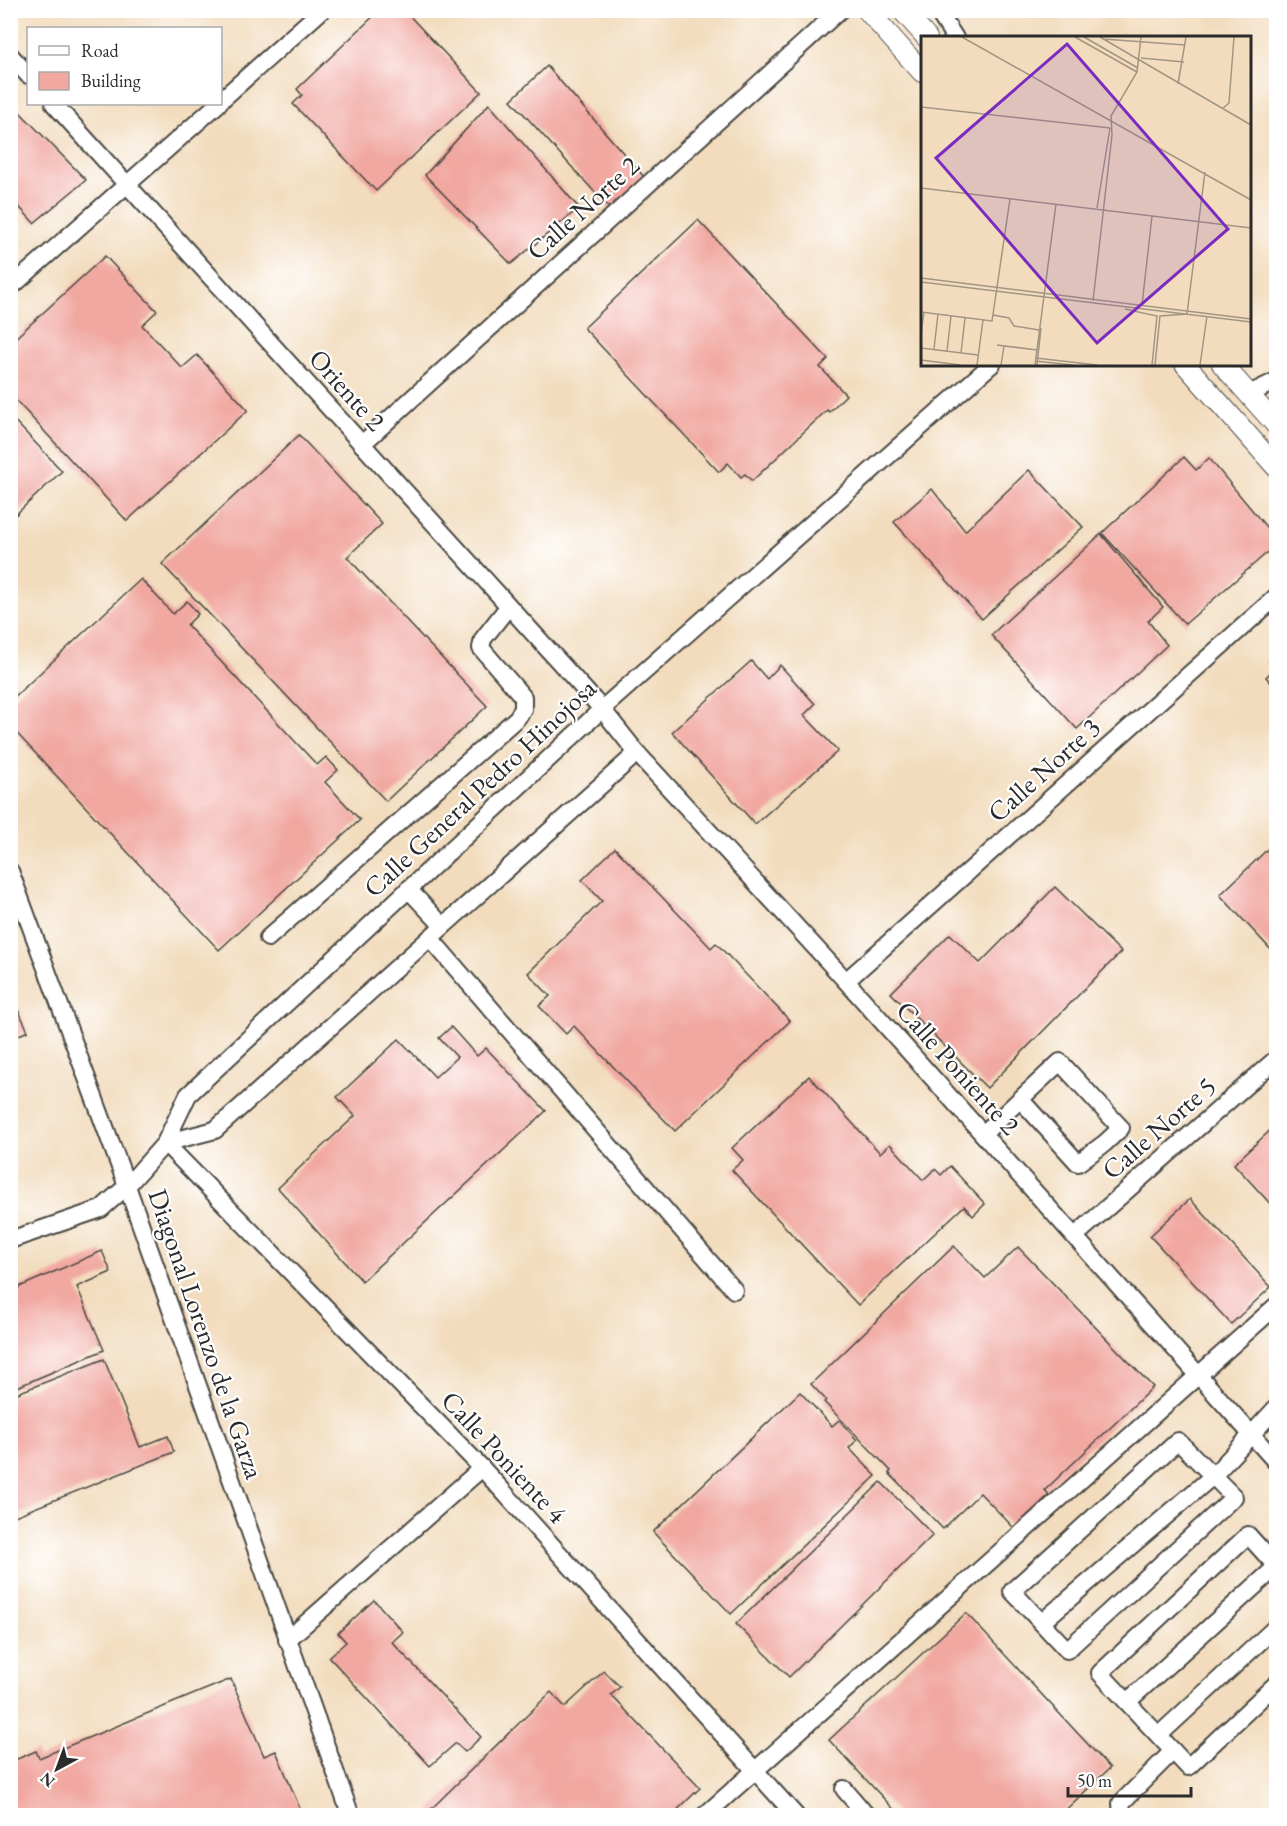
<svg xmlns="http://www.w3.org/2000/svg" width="1287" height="1826" font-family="'EB Garamond',serif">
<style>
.building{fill:#f1a8a1}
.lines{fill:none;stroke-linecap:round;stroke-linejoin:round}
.minor-casing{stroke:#494641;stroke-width:20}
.major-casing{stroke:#494641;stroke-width:22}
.minor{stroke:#fff;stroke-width:16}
.major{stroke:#fff;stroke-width:20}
.labels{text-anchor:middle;stroke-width:4.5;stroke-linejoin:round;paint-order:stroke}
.street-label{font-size:27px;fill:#2b2b2b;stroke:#fff}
.inset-road{fill:none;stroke:#a29583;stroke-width:1.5}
.view{fill:#7b2cbf;fill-opacity:0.15;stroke:#7b2cbf;stroke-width:3}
.inset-edge{fill:none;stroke:#2b2b2b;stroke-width:3}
</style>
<rect width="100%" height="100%" fill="#fff"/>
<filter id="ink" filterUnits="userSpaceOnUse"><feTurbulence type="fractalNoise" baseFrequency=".0167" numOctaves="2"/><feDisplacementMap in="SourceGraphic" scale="12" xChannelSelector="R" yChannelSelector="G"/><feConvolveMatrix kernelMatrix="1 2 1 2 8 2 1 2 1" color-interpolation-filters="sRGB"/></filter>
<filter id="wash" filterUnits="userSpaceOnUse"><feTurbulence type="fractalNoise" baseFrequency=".008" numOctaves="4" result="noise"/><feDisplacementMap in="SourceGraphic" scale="24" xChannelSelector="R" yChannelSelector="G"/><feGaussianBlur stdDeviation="1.35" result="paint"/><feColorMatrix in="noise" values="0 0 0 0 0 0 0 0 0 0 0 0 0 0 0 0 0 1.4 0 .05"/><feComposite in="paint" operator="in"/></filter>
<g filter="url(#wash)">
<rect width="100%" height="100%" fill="#f2dcbd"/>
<g id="blocks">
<g class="building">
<polygon points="380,10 404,10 481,92 376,191 293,104 302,95 297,89"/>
<polygon points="547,66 645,178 610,209 511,100"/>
<polygon points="10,102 86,180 34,223 10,197"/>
<polygon points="489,104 579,208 511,264 425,175"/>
<polygon points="698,220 828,359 820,367 846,395 829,412 827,410 752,481 745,474 741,477 728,463 719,472 584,328"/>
<polygon points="105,256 157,311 142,325 182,368 197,355 248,410 127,521 10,394 10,343"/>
<polygon points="10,416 62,471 10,520"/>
<polygon points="299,435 382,524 347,557 487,706 386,801 162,564"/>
<polygon points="1184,457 1196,470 1209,458 1276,539 1276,545 1185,624 1102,533"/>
<polygon points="1029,470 1083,527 982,619 894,522 932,489 965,531"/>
<polygon points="1101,534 1163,607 1148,621 1167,645 1077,729 991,635"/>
<polygon points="141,579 173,614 187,601 198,614 187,625 317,765 326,757 338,770 325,782 360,820 219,950 10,726 10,701"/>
<polygon points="1276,653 1276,688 1266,677 1276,667 1269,661"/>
<polygon points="751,661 767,679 780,665 815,704 804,715 838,751 755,824 672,732"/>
<polygon points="1276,841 1276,955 1220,895"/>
<polygon points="615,848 711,948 716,943 790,1021 675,1131 574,1026 566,1034 539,1006 550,996 528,973 602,901 582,880"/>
<polygon points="1055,887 1121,952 987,1088 891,993 950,934 980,963"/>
<polygon points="10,992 28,1031 10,1039"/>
<polygon points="451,1027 477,1056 486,1048 546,1111 362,1281 278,1188 355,1116 337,1097 399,1039 435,1077 457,1057 439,1038"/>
<polygon points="809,1076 880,1153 890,1144 923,1180 935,1169 941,1175 950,1166 985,1204 973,1216 964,1206 858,1305 732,1170 743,1160 732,1148"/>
<polygon points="1276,1125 1276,1210 1234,1164"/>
<polygon points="1190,1199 1271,1287 1231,1324 1150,1236"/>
<polygon points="954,1246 985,1278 1018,1247 1153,1387 1045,1490 1049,1495 1014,1528 980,1493 943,1529 889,1473 891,1471 824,1402 826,1400 811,1384"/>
<polygon points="102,1251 111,1272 77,1287 104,1350 10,1390 10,1291"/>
<polygon points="104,1359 140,1447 168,1436 174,1452 10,1518 10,1396"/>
<polygon points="800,1392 832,1426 839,1420 857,1440 849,1448 876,1476 731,1614 653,1532"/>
<polygon points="881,1482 933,1535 789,1677 736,1624"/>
<polygon points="374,1600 403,1632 392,1642 481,1737 465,1752 456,1743 430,1766 329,1657 346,1642 338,1633"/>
<polygon points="966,1613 1110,1768 1059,1816 900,1816 829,1740"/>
<polygon points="604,1671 620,1687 611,1695 700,1788 671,1816 434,1816 429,1811 551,1692 565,1707"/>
<polygon points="231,1679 264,1756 276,1751 303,1816 10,1816 10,1762 36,1751 39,1758"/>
</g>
</g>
</g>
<g filter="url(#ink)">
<use href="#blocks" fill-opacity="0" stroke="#494641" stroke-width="1.5"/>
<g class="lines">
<defs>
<g id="minor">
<polyline points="937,10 955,38"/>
<polyline points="10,55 28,75"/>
<polyline points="220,101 322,10"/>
<polyline points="54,104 602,709 637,753 846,981 1276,1462"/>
<polyline points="10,288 218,104"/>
<polyline points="1249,394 1276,381"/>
<polyline points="362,444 840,10"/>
<polyline points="10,871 127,1186 351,1816"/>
<polyline points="408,889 443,926"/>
<polyline points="268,938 517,718 523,709 523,697 481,648 483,639 508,607"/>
<polyline points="430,938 734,1290"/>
<polyline points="846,981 1276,597"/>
<polyline points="983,1134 1060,1062 1121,1128 1105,1143 1078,1163 1020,1099"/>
<polyline points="165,1143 482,1468 796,1816"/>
<polyline points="165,1143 215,1130 637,753"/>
<polyline points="1075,1236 1276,1059"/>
<polyline points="10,1240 101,1209 127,1186 165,1143 188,1095 602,709 992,364"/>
<polygon points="1178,1441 1234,1497 1067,1650 1012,1591"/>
<polyline points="1276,1566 1248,1535 1100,1673 1188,1767 1276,1684"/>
<polyline points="1042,1622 1214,1475 1276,1408"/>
<polyline points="287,1640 482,1468"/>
<polyline points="1127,1702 1276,1567"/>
<polyline points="1159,1735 1276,1627"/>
<polyline points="844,1789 867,1816"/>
<polyline points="704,1816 1276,1306"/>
<polyline points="1122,1816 1121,1803 1173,1751"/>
</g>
<g id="major">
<polyline points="867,10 922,72"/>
<polyline points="902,10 927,38"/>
<polyline points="1185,364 1276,467"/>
<polyline points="1222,364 1276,425"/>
</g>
</defs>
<use href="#minor" class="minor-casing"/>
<use href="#major" class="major-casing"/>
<use href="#minor" class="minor"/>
<use href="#major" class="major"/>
</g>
</g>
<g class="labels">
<g class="street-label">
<text transform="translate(583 208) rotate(-42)" y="9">Calle Norte 2</text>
<text transform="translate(347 390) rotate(48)" y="9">Oriente 2</text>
<text transform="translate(1044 770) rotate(-42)" y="9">Calle Norte 3</text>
<text transform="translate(480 788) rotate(-43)" y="9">Calle General Pedro Hinojosa</text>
<text transform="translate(958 1068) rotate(48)" y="9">Calle Poniente 2</text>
<text transform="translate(1159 1128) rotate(-41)" y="9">Calle Norte 5</text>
<text transform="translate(206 1334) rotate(71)" y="9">Diagonal Lorenzo de la Garza</text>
<text transform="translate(504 1457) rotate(47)" y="9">Calle Poniente 4</text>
</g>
</g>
<g transform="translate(921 36)">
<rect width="330" height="330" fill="#f2dcbd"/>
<path class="inset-road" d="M41,1l289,163M154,1l62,35M163,1l54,31M179,1l151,88M182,3l82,6M220,22l43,4M257,48l8,-47M0,71l189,21M301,73l7,-6 5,-66M0,152l330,40M176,172l13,-80M0,242l330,41M0,246l330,40M172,265l19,-166 -1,-19 26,-44 4,-35M221,269l10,-89M204,273l32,7 -5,49M0,276l71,9 18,-122M72,279l16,3 5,8 25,4M0,298l3,-22M76,309l40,5M0,312l57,7M13,313l4,-35M26,315l4,-35M40,317l4,-35M115,322l61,7M0,324l39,5M114,325l38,4M56,329l6,-45M80,329l3,-19M114,329l21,-161M116,329l4,-37M234,329l5,-49 27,-2 18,-142M279,329l7,-49"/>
<path class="view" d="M146,8l161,185 -131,114 -161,-185z"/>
<rect width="330" height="330" class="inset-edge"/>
</g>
<rect width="1287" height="1826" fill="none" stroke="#fff" stroke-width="36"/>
<rect x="27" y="27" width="195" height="78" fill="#ffffff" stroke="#aaaaaa" stroke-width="1.5"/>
<rect x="39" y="46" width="30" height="9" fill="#ffffff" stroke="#aaaaaa" stroke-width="1.5"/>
<text x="81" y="57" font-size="18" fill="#2b2b2b">Road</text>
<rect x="39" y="72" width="30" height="18" fill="#f1a8a1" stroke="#aaaaaa" stroke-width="1.5"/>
<text x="81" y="87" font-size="18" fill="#2b2b2b">Building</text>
<g transform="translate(57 1769) rotate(221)" stroke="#ffffff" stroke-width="4.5" paint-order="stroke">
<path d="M0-4.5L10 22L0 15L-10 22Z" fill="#2b2b2b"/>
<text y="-9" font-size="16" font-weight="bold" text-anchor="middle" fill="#2b2b2b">N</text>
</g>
<path d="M1068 1787v9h123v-9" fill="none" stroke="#2b2b2b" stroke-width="3"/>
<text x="1077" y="1787" font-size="18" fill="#2b2b2b" stroke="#ffffff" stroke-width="4.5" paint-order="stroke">50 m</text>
</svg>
